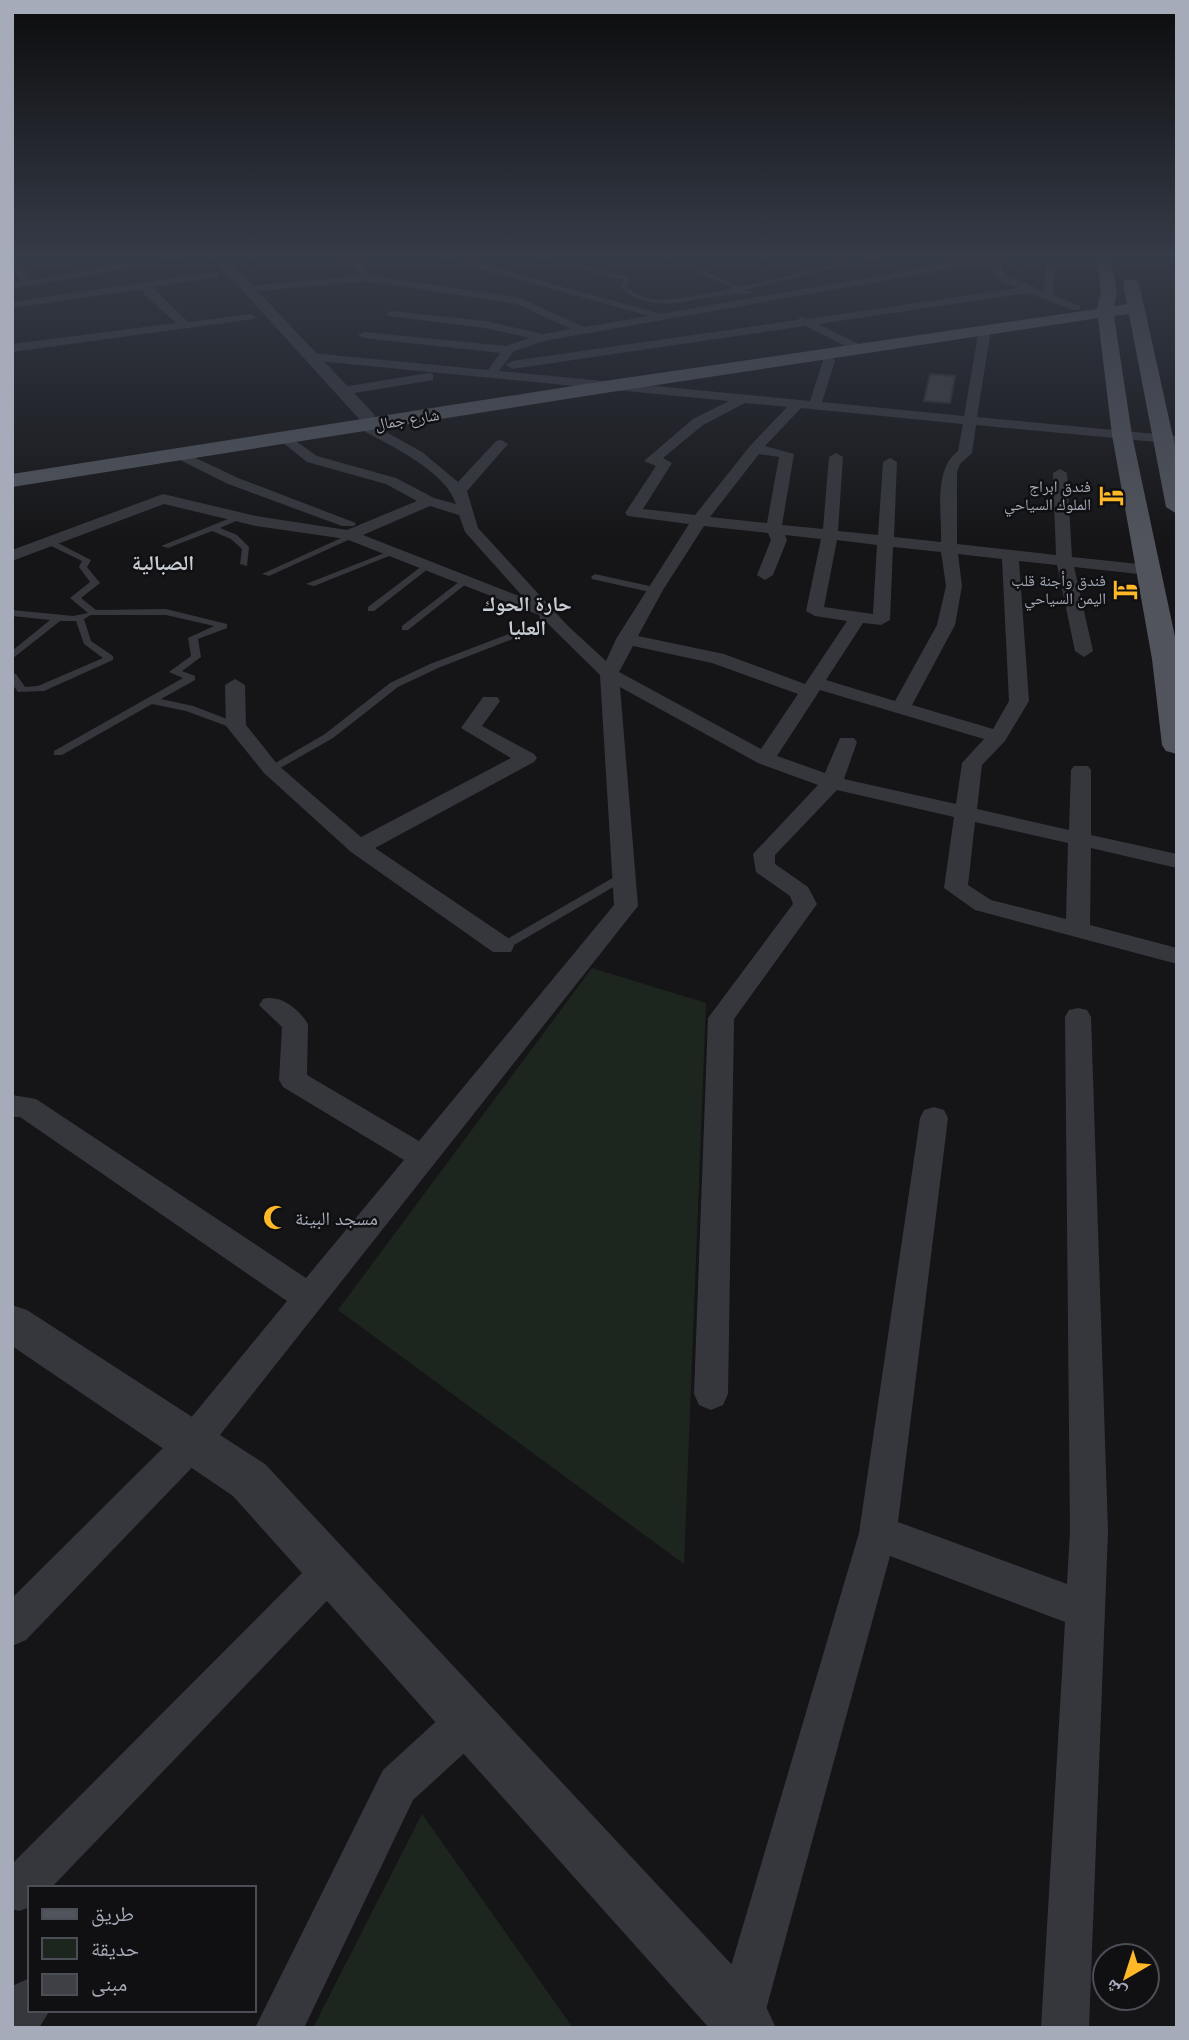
<svg xmlns="http://www.w3.org/2000/svg" width="1189" height="2040" font-family="'Nunito Sans','Noto Naskh Arabic',sans-serif">
<style>
.green{fill:#1d261e}
.building{fill:#3f4045;stroke:#2f2f34;stroke-width:2}
.lines{fill:none;stroke-linecap:round;stroke-linejoin:round}
.service{fill:#36373d;fill-rule:evenodd}
.minor{fill:#36373d;fill-rule:evenodd}
.tertiary{fill:#36373d;fill-rule:evenodd}
.primary{fill:#51545c;fill-rule:evenodd}
.labels{text-anchor:middle;stroke-width:5;stroke-linejoin:round;paint-order:stroke}
.far-street-label{font-size:16px;fill:#a6abb9;stroke:#101012}
.far-poi-label{font-size:16px;fill:#a6abb9;stroke:#101012;text-anchor:end}
.poi-label{font-size:19px;fill:#a6abb9;stroke:#101012;text-anchor:start}
.far-district-label{font-size:21px;font-weight:bold;fill:#c7cbd4;stroke:#101012}
</style>
<rect width="100%" height="100%" fill="#151517"/>
<g class="green">
<polygon points="592,968 706,1003 684,1564 338,1310"/>
<polygon points="422,1814 573,2028 313,2028"/>
</g>
<polygon class="building" points="930,374 955,376 950,403 924,401"/>
<g class="lines">
<g class="service">
<path d="M537,257h10l83,21 -4,8c25,27 75,6 108,3l-67,-32h7l65,30 130,-30h10l-136,33 8,1 -2,3c-40,-4 -98,28 -129,-8l5,-6z"/>
<polygon points="238,515 245,517 220,528 237,535 249,547 247,566 240,564 242,549 231,539 212,531 168,548 161,546"/>
<polygon points="350,534 357,536 269,576 262,574"/>
<polygon points="50,539 91,560 87,567 100,583 81,598 96,610 166,609 227,624 227,628 198,639 201,657 182,671 195,676 195,680 161,699 193,706 240,724 240,728 232,728 186,711 152,704 62,755 54,755 54,751 183,678 169,672 191,656 188,638 214,626 166,615 91,615 84,619 91,641 113,656 113,660 44,691 18,692 12,684 12,673 16,674 25,687 38,686 103,658 84,644 76,621 60,621 12,659 12,651 50,620 12,616 12,610 73,616 88,613 70,598 90,582 79,567 82,561 47,544 46,542"/>
<polygon points="392,550 399,552 314,586 306,584"/>
<polygon points="426,563 433,565 374,611 368,611 368,607"/>
<polygon points="595,574 654,587 659,590 654,593 592,579 591,577"/>
<polygon points="464,578 471,580 408,630 402,630 402,626"/>
<polygon points="543,612 551,614 541,628 438,668 398,687 333,738 275,771 267,771 265,769 325,734 390,683 430,664 535,624"/>
<polygon points="623,872 627,873 629,876 627,879 507,949 497,949 495,946"/>
</g>
<g class="minor">
<polygon points="12,257 17,257 30,280 165,257 188,257 12,289 12,283 20,281 12,267"/>
<path d="M345,257h10l15,18 150,23 64,29 65,-11 -210,-59h17l205,57 323,-57 16,5 5,13 39,16 2,-34h10l-3,38 27,11v4h-8l-43,-17 -211,31 43,21v6l-4,1 -52,-26 -293,43 -6,-4 6,-4 285,-41 5,-3 6,2 210,-31 -22,-9 -4,-13 -9,-3 -439,78 -30,10 -15,20 311,30 13,-40 -6,-8 6,-4 12,12 -13,41 142,14 15,-87 6,-3 6,3 -14,88 200,19v8l-201,-19 -4,28 -12,11 -3,8v72l99,11 -3,-82 7,-4 7,4 5,84 76,8 8,5 -8,5 -74,-8 19,84 -9,6 -9,-6 -18,-86 -38,-4 10,140 -24,40 -23,24 -5,44 92,21 2,-60 3,-4h14l3,4v65l86,19v14l-86,-20 -1,77 87,23v16l-202,-54 -31,-22 10,-71 -117,-27 -62,65v9l33,23 9,17 -83,115 -6,375 -5,11 -12,5 -12,-5 -5,-11 14,-376 85,-114 -3,-8 -34,-24 -3,-18 65,-69 -60,-22 -138,-76 18,219 -433,548 -179,186 -14,6v-48l169,-168 106,-129 -267,-184h-8v-22l24,4 270,179 98,-118 -121,-73 -4,-7 3,-53 -23,-22 4,-6c17,-5 36,10 45,25l-1,51 112,66 195,-236 -14,-230 -61,-60 -193,-76 -90,-13 -92,-22 -152,57v-11l151,-56 93,22 91,14 70,-29 -31,-17 -79,-22 -25,-20v-6l5,-1 30,21 79,22 38,20 22,6c-10,-33 -68,-60 -98,-76v-6h10l54,30 36,30 38,-41 5,-1 7,4 -41,47 11,37 90,98 38,35 10,-22 73,-115 -61,-8 -3,-3 31,-47 -12,-5 49,-42 36,-18 -422,-41v-6l4,-1 177,17 12,-17 -136,-15 -6,-3 6,-3 142,14 24,-8 -44,-10 -98,-12 -2,-2 6,-3 94,10 57,13 28,-5 -54,-25 -150,-23 -118,11 -5,-3 5,-3 111,-10zM745,403l42,4 -37,39 -55,69 -52,-6 29,-46 -9,-5 40,-33zM801,408l162,16 -5,27c-25,19 -16,62 -17,91l-47,-5 3,-75 -7,-4 -7,4 -5,73 -40,-4 5,-74 -7,-4 -7,4 -6,72 -41,-4 12,-71 -29,-8zM759,454l20,3 -12,66 -57,-6zM430,506l29,9 6,17 59,66 -161,-63zM704,526l64,7 3,7 -14,35 8,5 8,-5 14,-35 -2,-5 36,4 -15,72 9,5 32,5 -42,63 -81,-30 -86,-18 25,-46zM837,540l40,5 -4,69 -49,-7zM893,547l48,5 5,34 -9,39 -42,76 -69,-21 37,-57 18,2 9,-5zM958,554l44,5 7,142 -16,28 -81,-24 43,-80 7,-39zM633,646l79,17 86,31 -37,55 -142,-77zM820,690l164,49 -22,24 -6,41 -112,-25 13,-37 -3,-4h-14l-15,35 -48,-17zM975,822l93,21 -2,76 -75,-19 -23,-15z"/>
<polygon points="214,272 218,273 218,277 152,287 188,322 250,314 256,317 254,319 12,352 12,344 176,323 146,296 142,289 12,308 12,302"/>
<polygon points="429,373 433,374 433,380 342,395 336,391 342,387"/>
<polygon points="181,451 238,478 356,523 354,526 342,526 228,484 176,458 176,452"/>
<polygon points="235,679 245,685 246,725 278,765 361,837 511,758 461,728 483,697 497,697 500,701 482,726 534,754 537,758 534,762 375,848 511,940 514,946 511,952 493,952 351,852 264,773 226,726 225,685"/>
<polygon points="1078,1008 1087,1010 1091,1017 1108,1531 1089,2028 1041,2028 1065,1622 890,1556 764,2017 759,2028 721,2028 716,2017 859,1533 920,1118 924,1110 934,1107 944,1110 948,1118 898,1522 1067,1584 1070,1531 1065,1017 1069,1010"/>
<polygon points="331,1551 344,1557 350,1570 344,1583 51,1888 30,1888 30,1907 19,1911 12,1909 12,1864 318,1557"/>
<polygon points="469,1699 484,1705 490,1720 484,1735 413,1800 304,2028 255,2028 383,1770 454,1705"/>
<polygon points="30,1978 30,2010 50,2010 39,2028 12,2028 12,1986"/>
</g>
<g class="tertiary">
<polygon points="212,257 225,257 373,413 375,417 373,421 361,421"/>
<polygon points="12,1305 27,1310 265,1464 761,1996 776,2028 709,2028 233,1496 12,1346"/>
</g>
<polygon class="primary" points="1096,257 1110,257 1117,291 1114,306 1127,304 1123,283 1126,280 1136,280 1139,283 1177,455 1177,514 1166,507 1129,314 1114,316 1132,435 1177,646 1177,754 1166,751 1162,745 1152,659 1112,435 1098,318 611,392 12,487 12,474 611,380 1097,309 1101,291"/>
</g>
<linearGradient id="sky" x2="0" y2="1"><stop stop-color="#0c0c0d"/><stop offset="0.47" stop-color="#353b47"/><stop offset="1" stop-color="#353b47" stop-opacity="0"/></linearGradient>
<rect width="1189" height="543" fill="url(#sky)"/>
<defs>
<symbol id="hotel-bare" viewBox="-9 -9 18 18"><path d="M-6-4.5h1.5V1H6V5H4.5V3h-9V5H-6ZM-4 0a1.8 1.8 0 1 1 3.6 0ZM.5 0V-2.5h3Q6-2.5 6 0Z" fill="#ffb826" stroke="#101012" stroke-width="2.5" paint-order="stroke"/></symbol>
<symbol id="mosque-bare" viewBox="-9 -9 18 18"><path d="M3.5-4.9A6 6 0 1 0 3.5 4.9A5 5 0 1 1 3.5-4.9Z" fill="#ffb826" stroke="#101012" stroke-width="2.5" paint-order="stroke"/></symbol>
</defs>
<g fill-rule="evenodd">
<use href="#hotel-bare" x="1094" y="478" width="35" height="35"/>
<use href="#hotel-bare" x="1108" y="572" width="35" height="35"/>
<use href="#mosque-bare" x="258" y="1200" width="35" height="35"/>
</g>
<g class="labels">
<g class="far-street-label">
<text transform="translate(407 419) rotate(-9)" y="6">شارع جمال</text>
</g>
<g class="far-poi-label">
<text x="1091" y="492">فندق ابراج<tspan x="1091" dy="18">الملوك السياحي</tspan></text>
<text x="1106" y="586">فندق وأجنة قلب<tspan x="1106" dy="18">اليمن السياحي</tspan></text>
</g>
<g class="poi-label">
<text x="295" y="1225">مسجد البينة</text>
</g>
<g class="far-district-label">
<text x="163" y="570">الصبالية</text>
<text x="527" y="611">حارة الحوك<tspan x="527" dy="24">العليا</tspan></text>
</g>
</g>
<rect width="1189" height="2040" fill="none" stroke="#a6abb9" stroke-width="28"/>
<rect x="28" y="1886" width="228" height="126" fill="#101012" stroke="#4c4e55" stroke-width="2"/>
<rect x="42" y="1909" width="35" height="10" fill="#51545c" stroke="#4c4e55" stroke-width="2"/>
<text x="91" y="1921" font-size="21" fill="#a6abb9">طريق</text>
<rect x="42" y="1938" width="35" height="21" fill="#1d261e" stroke="#4c4e55" stroke-width="2"/>
<text x="91" y="1956" font-size="21" fill="#a6abb9">حديقة</text>
<rect x="42" y="1974" width="35" height="21" fill="#3f4045" stroke="#4c4e55" stroke-width="2"/>
<text x="91" y="1991" font-size="21" fill="#a6abb9">مبنى</text>
<g transform="translate(1126 1977) rotate(219)"><circle r="33" fill="#101012" stroke="#4c4e55" stroke-width="2"/>
<path d="M0-5L12 26L0 18L-12 26Z" fill="#ffb826"/>
<text y="-10" font-size="19" font-weight="bold" text-anchor="middle" fill="#a6abb9">ش</text>
</g>
</svg>
